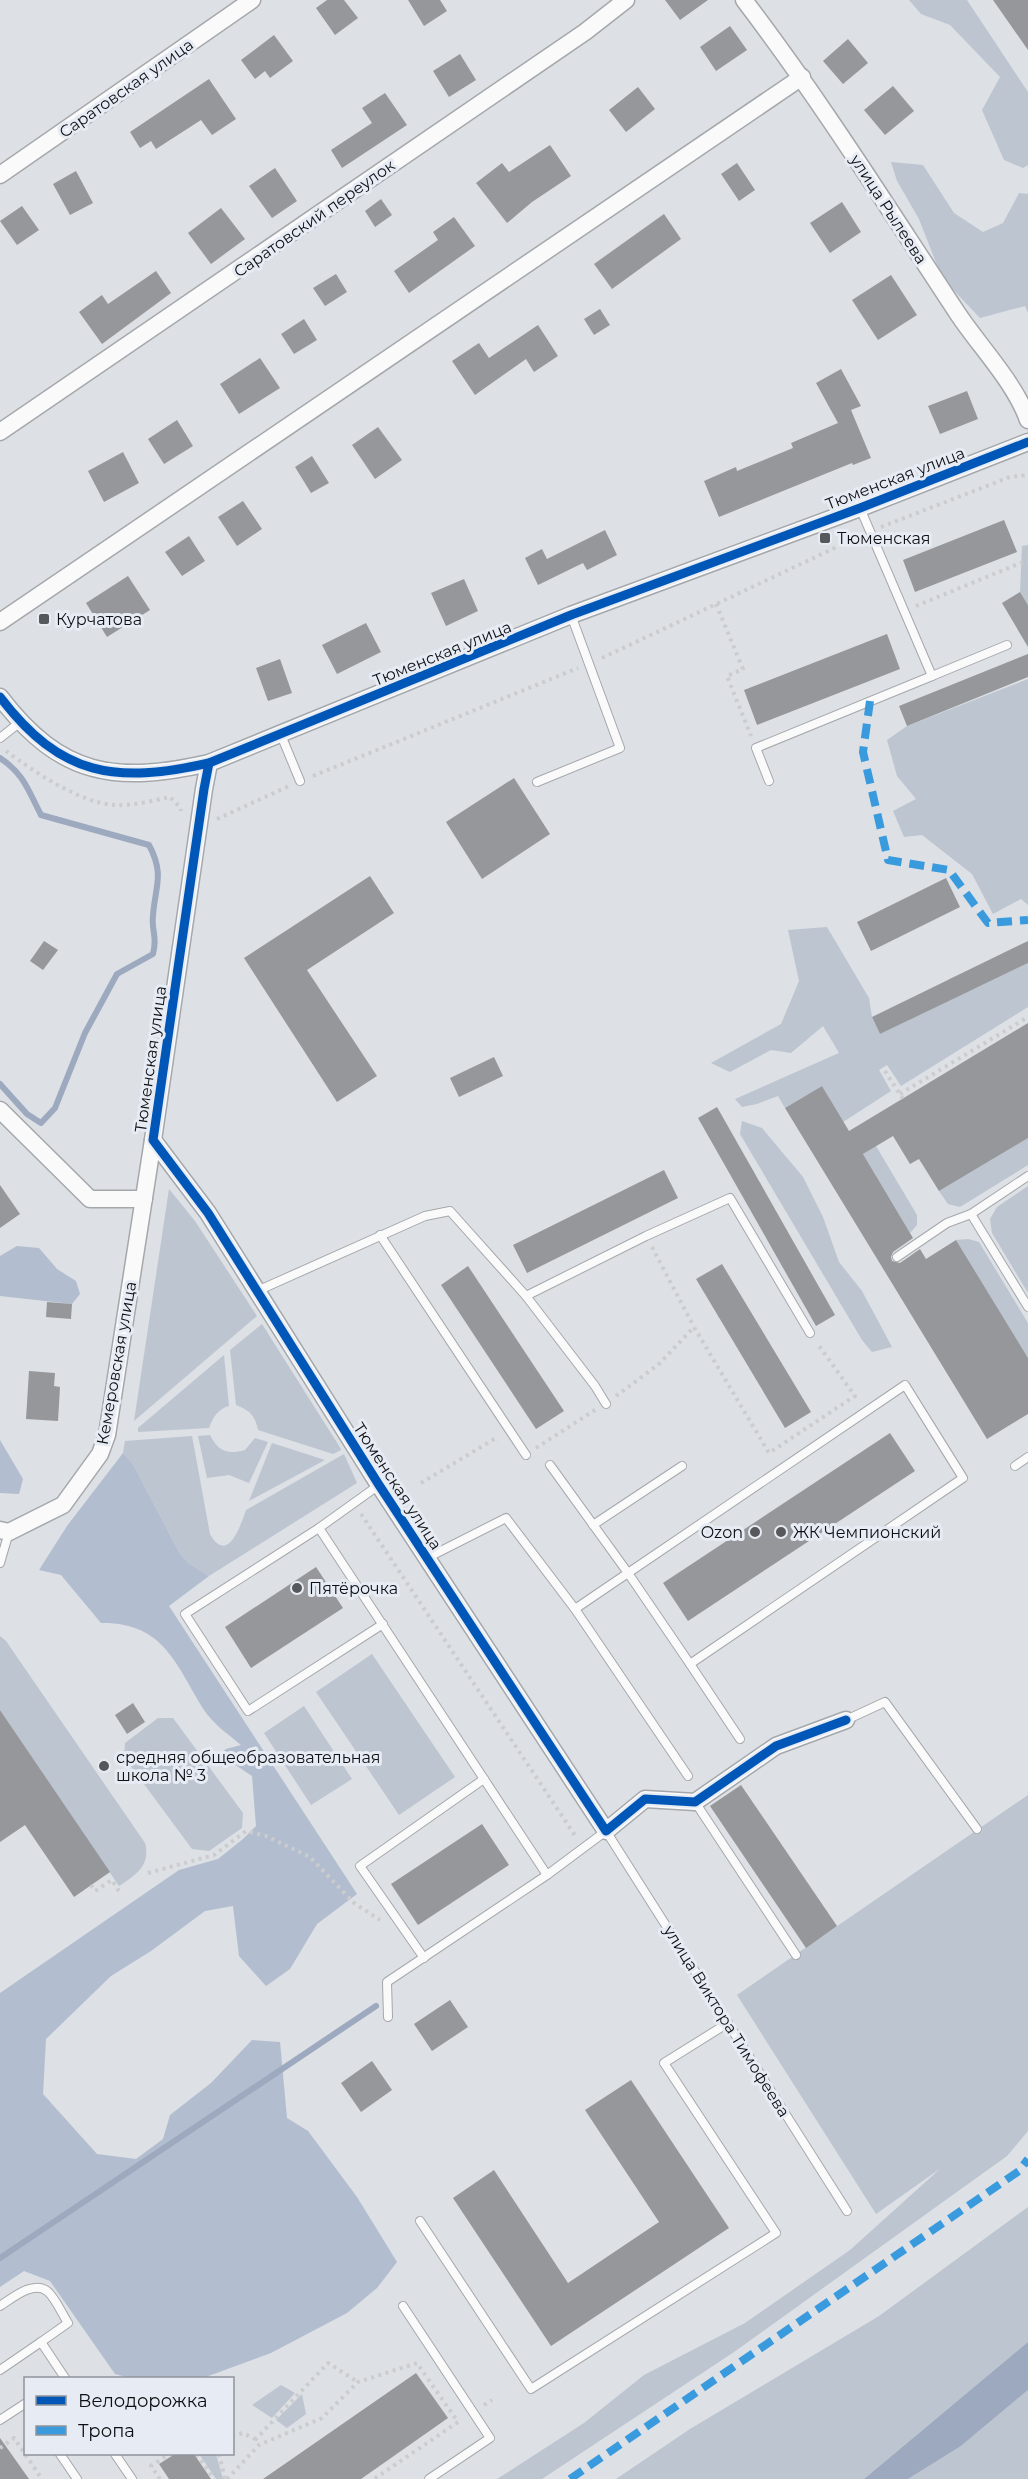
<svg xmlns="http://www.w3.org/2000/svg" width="1028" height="2479" font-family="Montserrat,sans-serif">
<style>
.green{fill:#bdc5d1}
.forest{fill:#b2bdcf}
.water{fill:#9ca9be}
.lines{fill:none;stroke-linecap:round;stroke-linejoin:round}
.stream{stroke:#9ca9be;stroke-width:6}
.building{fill:#95979a}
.lane-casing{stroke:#a5a8ab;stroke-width:10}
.street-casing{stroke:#a5a8ab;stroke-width:19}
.path{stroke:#cbcccd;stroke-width:4;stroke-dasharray:3 4.5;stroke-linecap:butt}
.lane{stroke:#fafafb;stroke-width:8}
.street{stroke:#fafafb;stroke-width:16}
.quiet{stroke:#3a9ade;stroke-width:8;stroke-dasharray:15 8;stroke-linecap:butt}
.cycleway-casing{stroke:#e7ecf4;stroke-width:13}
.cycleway{stroke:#0057b8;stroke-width:9}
.poi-dot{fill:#56595c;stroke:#e7ecf4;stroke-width:2}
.labels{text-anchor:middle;stroke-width:6;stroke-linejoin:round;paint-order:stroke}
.street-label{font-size:16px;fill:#0e1013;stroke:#e7ecf4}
.poi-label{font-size:16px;fill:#0e1013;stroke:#e7ecf4;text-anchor:start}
</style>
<rect width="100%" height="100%" fill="#dde0e4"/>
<g class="green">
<polygon points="909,0 967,0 1028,92 1028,165 1023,168 1004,160 982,110 1000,77 950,25 921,14"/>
<polygon points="891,162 923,165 954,213 983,232 1003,223 1019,193 1028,194 1028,313 1025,306 980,318 942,278 919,219 897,181"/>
<polygon points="1028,545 1028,605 1020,592 1022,546"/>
<polygon points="1028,679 1028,905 1021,899 993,914 972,874 922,835 904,837 893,811 916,799 897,776 887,740 907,726"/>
<polygon points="827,927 869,998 872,1017 880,1034 956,997 949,979 963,973 971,990 1028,963 1028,1007 901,1086 887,1065 879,1070 891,1091 843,1122 822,1086 785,1108 778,1096 757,1104 742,1107 735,1099 839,1053 823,1026 791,1053 771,1050 730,1072 711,1063 781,1024 799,981 788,930"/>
<polygon points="742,1121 762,1128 803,1177 823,1217 839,1262 862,1291 892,1347 872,1352 862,1340 740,1134"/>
<polygon points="1028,1138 1028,1165 960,1207 948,1204 939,1191"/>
<polygon points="876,1146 917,1215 917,1225 910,1233 863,1154"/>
<polygon points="1028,1186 1028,1293 992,1233 990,1219 997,1207"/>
<polygon points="169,1189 195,1221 257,1316 134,1421"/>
<polygon points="968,1239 979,1242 1028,1323 1028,1358 956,1240"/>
<path d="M262,1324l79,125v1l-8,4 -75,-24c-3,-14 -7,-19 -22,-25l-6,-55z"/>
<path d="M224,1355l5,51c-11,3 -16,11 -20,22l-71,4v-4z"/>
<path d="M210,1435c8,16 17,20 35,15l10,-12 13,4 -19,41 -20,-8 -22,3 -9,-42z"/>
<path d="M192,1436l18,98c18,32 31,-10 36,-24l98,-56 13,29 -148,93 -21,-13 -9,-11 -46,-88 -10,-11 2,-12z"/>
<polygon points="272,1443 325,1460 249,1501"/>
<path d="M0,1636l6,5 139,202c6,22 -9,32 -26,43l-119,-176z"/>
<polygon points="372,1654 455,1777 399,1815 316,1692"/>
<polygon points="304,1706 352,1779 311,1805 264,1733"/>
<polygon points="158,1718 173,1718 243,1813 242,1828 209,1851 192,1849 124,1757 125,1743"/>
<polygon points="1028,1795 1028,2131 1007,2156 734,2352 542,2479 497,2479 584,2423 644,2375 745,2323 850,2250 941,2168 876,2214 737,1995"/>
<polygon points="1028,2207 1028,2342 864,2479 616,2479 690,2429 879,2316"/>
<polygon points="281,2385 295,2393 272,2418 252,2405"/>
<polygon points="1028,2390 1028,2479 908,2479 961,2446"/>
<polygon points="302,2394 306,2414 287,2428 276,2420"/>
<polygon points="199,2454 216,2454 223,2479 216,2479"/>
</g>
<g class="forest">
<polygon points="17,1246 39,1248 57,1269 76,1281 80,1294 72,1304 0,1296 0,1256"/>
<polygon points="0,1440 23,1479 19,1494 0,1493"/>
<path d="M123,1453l10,11 46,88 9,11 21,13 -40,30 188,288 -40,30 -27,45 -24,17 -27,-30 -6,-50 -28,5 -54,40 -40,25 -65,63 -3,55 54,60 39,5 27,-20 7,-24 41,-32 41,-43 28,2 7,76 21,13 49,66 40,65 -20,26 -30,25 -76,40 -68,25h-73l-15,-4 -65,-93 -26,-10 -24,16v-294l179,-123 39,-11 25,-20 13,-13 -4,-50 -18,-12 -21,-4 13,-11 15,-4c-13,-11 -28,-21 -37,-35 -28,-45 -40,-88 -103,-87l-40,-48 -22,-5 28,-44z"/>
</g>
<polygon class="water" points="1028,2342 1028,2390 961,2446 908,2479 864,2479"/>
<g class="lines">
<g class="stream">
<path d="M0,758c24,16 28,32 41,57l108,30c16,30 6,41 4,71 -2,15 5,20 0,38l-36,20 -32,59 -30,75 -14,15 -14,-9 -27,-30"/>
<polyline points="0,2258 376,2006"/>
</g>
</g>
<g class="building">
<polygon points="327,0 344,0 358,18 335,35 316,8"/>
<polygon points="408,0 440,0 447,11 424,26"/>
<polygon points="665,0 708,0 680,20"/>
<polygon points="993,0 1028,0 1028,50"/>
<polygon points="730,26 747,50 716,71 700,47"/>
<polygon points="274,35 293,61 270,78 265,71 255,79 241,60"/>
<polygon points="848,39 868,63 843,84 823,61"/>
<polygon points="460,54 476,80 449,97 433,71"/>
<polygon points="209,79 236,119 212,135 201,120 156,149 151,141 140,148 130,132"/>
<polygon points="893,86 914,111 885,135 864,110"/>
<polygon points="638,87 655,109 626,132 609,110"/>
<polygon points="385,93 407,125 342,168 331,150 372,123 362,108"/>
<polygon points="550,145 571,176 532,202 507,223 476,183 502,163 509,172"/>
<polygon points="737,163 755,190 739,201 721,174"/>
<polygon points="275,168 297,201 272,218 249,186"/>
<polygon points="76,171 93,203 70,215 53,184"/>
<polygon points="381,199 392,215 375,227 365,211"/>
<polygon points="842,202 861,232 830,253 810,223"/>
<polygon points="22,206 39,230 17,245 0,221"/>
<polygon points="221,208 245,239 211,264 188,233"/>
<polygon points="664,214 681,239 612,289 594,264"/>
<polygon points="454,217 475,246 409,293 394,271 438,240 433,232"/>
<polygon points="156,271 171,293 102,344 79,312 102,295 108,304"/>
<polygon points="336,274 347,292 325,306 313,288"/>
<polygon points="891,275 917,315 878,340 852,300"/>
<polygon points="600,309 610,325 594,335 584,319"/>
<polygon points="304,319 317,340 294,354 281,334"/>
<polygon points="538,325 558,356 534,372 526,359 475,395 452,361 479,343 489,358"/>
<polygon points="260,358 280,388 239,414 220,384"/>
<polygon points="841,369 861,406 851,410 871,458 853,465 852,463 719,517 704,481 736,467 737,471 793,448 791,443 838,423 816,383"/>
<polygon points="967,391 978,419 940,434 928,406"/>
<polygon points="177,420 193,446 164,464 148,439"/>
<polygon points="378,427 402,460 375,479 352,445"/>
<polygon points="123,452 139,483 104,502 88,471"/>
<polygon points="312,456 329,483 311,493 295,467"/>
<polygon points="243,501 262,529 237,546 218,517"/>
<polygon points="1004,520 1017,552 915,592 903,560"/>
<polygon points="605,530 617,555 587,570 583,563 538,585 525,558 542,549 547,559"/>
<polygon points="189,536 205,561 182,576 165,552"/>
<polygon points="128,576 150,610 107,637 86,603"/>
<polygon points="464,579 478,611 446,626 431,593"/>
<polygon points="1020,592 1028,605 1028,647 1002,603"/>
<polygon points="366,623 381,652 337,674 322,645"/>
<polygon points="887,634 900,669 757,725 744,690"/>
<polygon points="1028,654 1028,677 907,726 899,706"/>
<polygon points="280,659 292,693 268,701 256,668"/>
<polygon points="514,778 550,834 482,879 446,822"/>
<polygon points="370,876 394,913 307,970 377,1076 337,1102 244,958"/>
<polygon points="946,878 960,907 871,951 857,922"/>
<polygon points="44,941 58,950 43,970 30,961"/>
<polygon points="1028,941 1028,963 880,1034 872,1017"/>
<polygon points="1028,1023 1028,1138 939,1191 919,1159 910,1164 893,1136 863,1154 913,1238 893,1252 891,1257 892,1261 900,1263 920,1249 926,1259 956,1240 1028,1358 1028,1414 987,1439 785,1108 822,1086 849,1131"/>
<polygon points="494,1057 503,1076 459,1097 450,1078"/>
<polygon points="717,1107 835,1315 816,1326 698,1118"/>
<polygon points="664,1170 678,1198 527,1273 513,1245"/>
<polygon points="0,1185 20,1214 0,1228"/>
<polygon points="722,1264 811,1412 785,1428 696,1279"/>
<polygon points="468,1266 564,1411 536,1429 441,1285"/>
<polygon points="47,1302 72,1304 71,1319 46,1317"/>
<polygon points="29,1371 55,1373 54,1386 60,1387 58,1421 26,1419"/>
<polygon points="890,1433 915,1471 688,1621 663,1583"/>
<polygon points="316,1567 343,1608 251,1668 225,1627"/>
<polygon points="133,1703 145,1722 127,1734 115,1715"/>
<polygon points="0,1710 110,1872 74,1897 25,1825 0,1842"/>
<polygon points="741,1785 837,1926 806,1948 710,1806"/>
<polygon points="482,1824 509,1865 418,1925 391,1884"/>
<polygon points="450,2000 468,2027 432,2051 414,2024"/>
<polygon points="372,2061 392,2090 361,2112 341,2083"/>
<polygon points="631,2080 729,2228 551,2346 453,2198 494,2170 568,2283 659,2222 585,2110"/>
<polygon points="416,2373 448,2418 361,2479 263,2479"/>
<polygon points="0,2438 29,2479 0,2479"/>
<polygon points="175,2454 194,2454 211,2479 169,2479 159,2464"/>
</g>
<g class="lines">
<defs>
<g id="lane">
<polyline points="932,676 1007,645"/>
<polyline points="281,735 300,781"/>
<polyline points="0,738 19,723"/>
<polyline points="769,781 756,748 932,676 860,508"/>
<polyline points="537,782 620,748 571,615"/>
<polyline points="971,1214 1028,1307"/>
<polyline points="380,1235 526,1455"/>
<polyline points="897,1257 947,1223 971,1214 1028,1176"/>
<polyline points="257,1291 425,1216 450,1211 526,1296 646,1236 730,1198 810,1333"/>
<polyline points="526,1296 595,1386 606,1404"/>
<polyline points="550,1465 628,1573 905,1385 963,1478 690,1664 628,1573 575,1609"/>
<polyline points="1015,1466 1028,1457"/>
<polyline points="379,1485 319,1528 547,1875"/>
<polyline points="593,1525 682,1466"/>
<polyline points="319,1528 185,1614 248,1711 383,1624"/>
<polyline points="427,1558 506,1518 575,1609 688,1776"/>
<polyline points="0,1563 9,1532"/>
<polyline points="690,1664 740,1739"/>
<polyline points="846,1720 885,1702 977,1829"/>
<polyline points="695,1802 796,1955"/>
<polyline points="424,1958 360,1866 484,1779"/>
<polyline points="388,2017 387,1982 547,1875 606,1831 847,2211"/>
<polyline points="420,2221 531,2389 776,2233 664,2063 728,2023"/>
<path d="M0,2306c11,-7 33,-26 47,-15 8,6 15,23 21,32l-27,19"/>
<polyline points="403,2306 490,2438 429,2479"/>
<polyline points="0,2370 41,2342 65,2378"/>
<polyline points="0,2420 26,2403"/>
<polyline points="60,2454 77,2479"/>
<polyline points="115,2454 132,2479"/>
</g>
<g id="street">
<path d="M744,0c77,101 144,208 214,314 22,33 57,69 70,106"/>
<polyline points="0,175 252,0"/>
<polyline points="0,432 585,32 626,0"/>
<polyline points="0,622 802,77"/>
<path d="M0,697c61,80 116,87 209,66l362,-148 289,-107 168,-66"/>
<polyline points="209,763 204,789 153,1140 208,1213 379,1485 606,1831 645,1799 695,1802 776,1746 846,1720"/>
<polyline points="0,1110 90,1199 144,1199"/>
<polyline points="0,1530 9,1532 63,1505 100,1454 107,1435 153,1140"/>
</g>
</defs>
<use href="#lane" class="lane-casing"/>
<use href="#street" class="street-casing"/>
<g class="path">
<polyline points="881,527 1010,477 1028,475"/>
<polyline points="716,604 743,669 727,676 751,736"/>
<polyline points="916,606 1028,560"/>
<polyline points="602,658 858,537"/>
<path d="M6,751c27,20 74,52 108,54 18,1 38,-4 56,-8l10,10 1,4"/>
<polyline points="313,776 578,668"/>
<polyline points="217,819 289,786"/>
<polyline points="885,1071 903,1099"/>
<polyline points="900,1094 1028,1017"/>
<polyline points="652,1247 694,1327"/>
<polyline points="616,1396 659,1364 694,1327 769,1453 855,1396 817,1343"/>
<polyline points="536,1448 595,1410"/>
<polyline points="421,1483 496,1438 498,1440"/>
<polyline points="361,1514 576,1837"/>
<polyline points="148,1873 214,1855 246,1831 266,1836 310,1857 354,1903 380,1920"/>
<polyline points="91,1885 95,1891 112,1880 120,1893"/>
<polyline points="484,2405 492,2400"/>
<polyline points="232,2436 243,2433 257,2440"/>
<polyline points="255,2440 328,2363 358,2382"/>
<polyline points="0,2448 14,2438 42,2479"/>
<polyline points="197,2454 214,2479"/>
<polyline points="219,2454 225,2479"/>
<polyline points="160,2479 151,2466 169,2454"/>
<polyline points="227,2479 259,2445 322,2418 358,2382 417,2363 458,2422 374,2479"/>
</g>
<use href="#lane" class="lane"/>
<use href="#street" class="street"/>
<g class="quiet">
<polyline points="870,701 863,752 888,860 949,870 988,923 1028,920"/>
<polyline points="570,2479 1019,2171 1028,2159"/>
</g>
<defs>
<g id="cycleway">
<path d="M0,697c61,80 116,87 209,66l362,-148 289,-107 168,-66"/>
<polyline points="209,763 204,789 153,1140 208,1213 379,1485 606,1831 645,1799 695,1802 776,1746 846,1720"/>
</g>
</defs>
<use href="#cycleway" class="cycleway-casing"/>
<use href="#cycleway" class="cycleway"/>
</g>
<g class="poi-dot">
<rect x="819" y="532" width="12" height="12" rx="3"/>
<rect x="38" y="613" width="12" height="12" rx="3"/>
<circle cx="755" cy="1532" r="6"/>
<circle cx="781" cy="1532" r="6"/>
<circle cx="297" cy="1588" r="6"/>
<circle cx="104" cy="1766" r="6"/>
</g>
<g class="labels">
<g class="street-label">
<text transform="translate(126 88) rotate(-35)" y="6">Саратовская улица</text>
<text transform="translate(889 209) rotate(57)" y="6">улица Рылеева</text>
<text transform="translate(314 218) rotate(-35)" y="6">Саратовский переулок</text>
<text transform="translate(895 478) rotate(-21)" y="6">Тюменская улица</text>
<text transform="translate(442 653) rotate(-22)" y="6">Тюменская улица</text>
<text transform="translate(150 1059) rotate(-82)" y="6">Тюменская улица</text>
<text transform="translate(116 1363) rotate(-80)" y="6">Кемеровская улица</text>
<text transform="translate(398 1486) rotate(57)" y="6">Тюменская улица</text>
<text transform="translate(727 2021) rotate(58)" y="6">улица Виктора Тимофеева</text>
</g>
<g class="poi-label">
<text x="837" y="544">Тюменская</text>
<text x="56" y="625">Курчатова</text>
<text x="743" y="1538" text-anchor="end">Ozon</text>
<text x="793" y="1538">ЖК Чемпионский</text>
<text x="309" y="1594">Пятёрочка</text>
<text x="116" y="1763">средняя общеобразовательная<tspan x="116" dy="18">школа № 3</tspan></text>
</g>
</g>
<rect x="24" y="2377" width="210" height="78" fill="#e7ecf4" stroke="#90949a" stroke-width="1.5"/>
<rect x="36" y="2396" width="30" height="9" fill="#0057b8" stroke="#90949a" stroke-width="1.5"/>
<text x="78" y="2407" font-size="18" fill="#0e1013">Велодорожка</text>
<rect x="36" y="2426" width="30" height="9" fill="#3a9ade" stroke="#90949a" stroke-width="1.5"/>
<text x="78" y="2437" font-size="18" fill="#0e1013">Тропа</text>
</svg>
